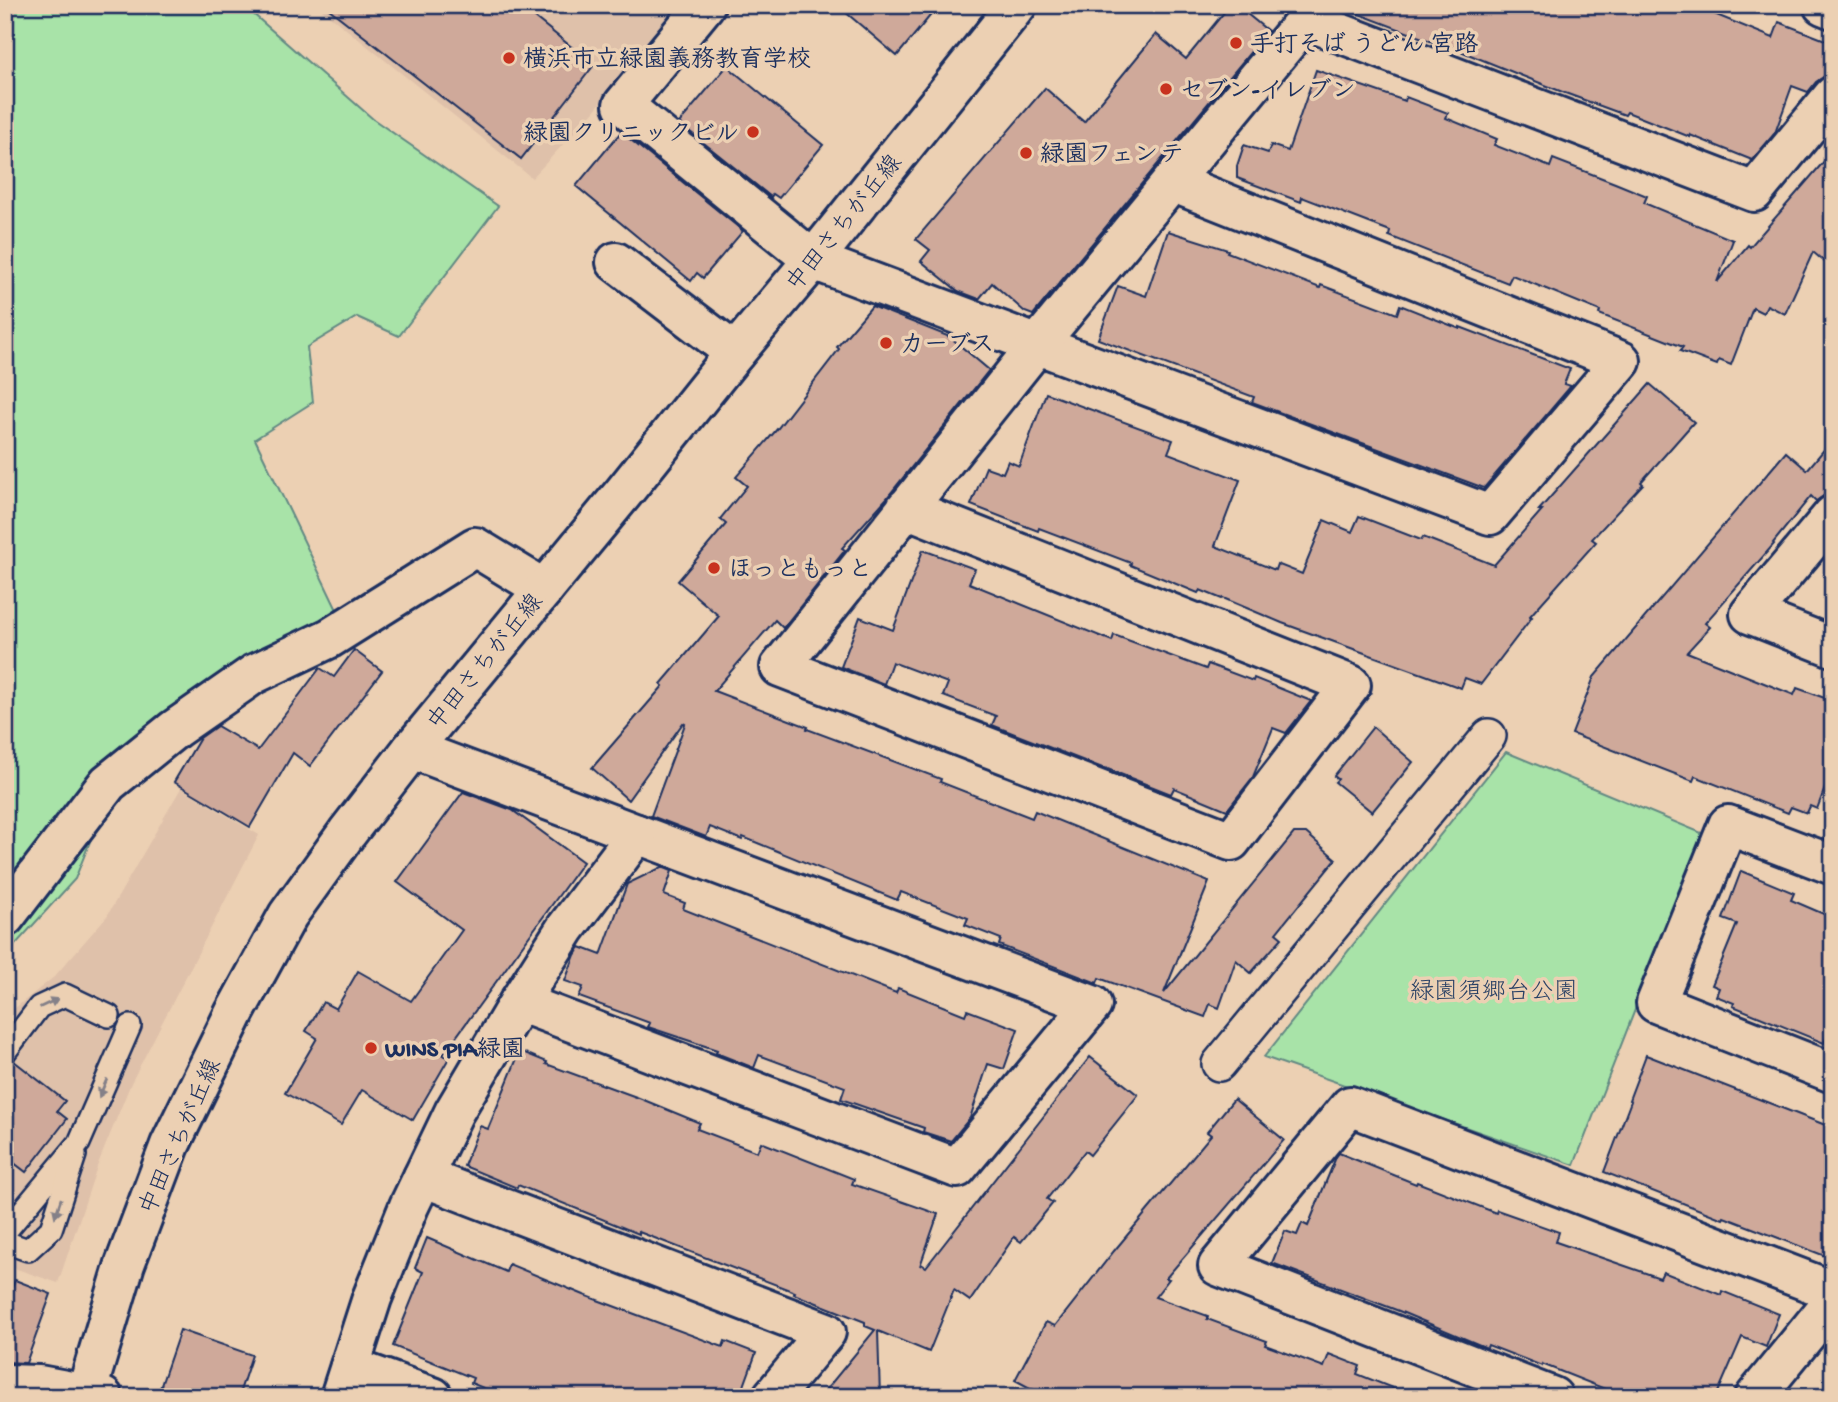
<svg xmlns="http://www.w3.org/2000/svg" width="1838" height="1402" font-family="'Gochi Hand','Klee One',sans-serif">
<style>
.built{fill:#dfc1aa}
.green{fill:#a8e3a8;stroke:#628983;stroke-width:2}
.building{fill:#cfa99a;stroke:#1b2f5e;stroke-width:2}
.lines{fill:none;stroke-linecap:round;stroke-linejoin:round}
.service-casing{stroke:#1b2f5e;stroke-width:26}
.pedestrian-casing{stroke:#1b2f5e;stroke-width:38}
.minor-casing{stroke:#1b2f5e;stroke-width:44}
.tertiary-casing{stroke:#1b2f5e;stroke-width:44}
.service{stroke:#ecd0b3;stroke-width:21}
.pedestrian{stroke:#ecd0b3;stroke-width:33}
.minor{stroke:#ecd0b3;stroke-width:38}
.tertiary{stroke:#ecd0b3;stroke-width:38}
.oneway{fill:#848088}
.poi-dot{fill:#c8321e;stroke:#ecd0b3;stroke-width:2.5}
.labels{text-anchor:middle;stroke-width:7;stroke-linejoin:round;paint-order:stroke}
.poi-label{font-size:24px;font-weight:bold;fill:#1b2f5e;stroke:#ecd0b3;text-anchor:start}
.street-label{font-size:24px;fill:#1b2f5e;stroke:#ecd0b3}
.park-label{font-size:24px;fill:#294165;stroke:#ecd0b3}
</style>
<rect width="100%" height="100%" fill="#ecd0b3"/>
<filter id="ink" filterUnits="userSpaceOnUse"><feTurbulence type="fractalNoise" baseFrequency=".0143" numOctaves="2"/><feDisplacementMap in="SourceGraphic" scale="14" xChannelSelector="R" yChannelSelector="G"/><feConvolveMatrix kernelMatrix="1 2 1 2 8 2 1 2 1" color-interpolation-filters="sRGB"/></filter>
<g filter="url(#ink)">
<g class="built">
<polygon points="316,5 678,5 594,111 532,178"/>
<polygon points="181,788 259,835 131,1083 98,1164 58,1283 5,1265 5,1016 54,977 107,916"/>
</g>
<g class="green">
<polygon points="5,5 243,5 373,119 498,206 399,336 357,317 307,347 313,402 255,439 338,612 109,794 75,879 5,956"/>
<polygon points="1506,752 1704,834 1574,1165 1264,1057"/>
</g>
<g class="building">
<polygon points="324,5 519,5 594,65 521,159"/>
<polygon points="837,5 939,5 897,56"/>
<polygon points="1230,5 1236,5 1268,31 1033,315 1025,312 992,283 979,299 958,291 921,261 930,250 916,239 1045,88 1084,122 1156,34 1186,59"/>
<polygon points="1344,5 1692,5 1773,38 1779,22 1833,43 1833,75 1825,76 1816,82 1808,92 1792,86 1775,133 1752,160 1690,135 1690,137 1627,112 1625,115 1565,93 1433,40 1433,42 1343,8"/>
<polygon points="727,66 823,145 779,198 773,194 771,197 679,123"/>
<polygon points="1316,70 1405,101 1406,97 1448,113 1446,118 1497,139 1494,145 1550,167 1553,159 1615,183 1647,196 1644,203 1733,240 1717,282 1748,245 1750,247 1833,151 1833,269 1813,252 1785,314 1767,305 1763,313 1753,308 1731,365 1719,360 1717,365 1680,351 1683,347 1599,314 1600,311 1512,275 1508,283 1389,236 1390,231 1302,197 1301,202 1237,178 1237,166 1244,145 1268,153 1271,145 1288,151"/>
<polygon points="621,132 743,231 703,278 697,273 691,281 576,186"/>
<polygon points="1168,231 1228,250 1227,252 1320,288 1321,285 1397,314 1400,305 1460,329 1460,327 1570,369 1564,384 1571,386 1484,488 1252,402 1254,397 1098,339 1118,286 1146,296"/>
<polygon points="872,306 950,337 989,370 886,499 842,548 845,550 783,628 775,620 714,691 808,727 807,729 941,779 940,782 1032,818 1035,811 1209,882 1164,993 1294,833 1306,833 1336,859 1276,933 1282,938 1251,973 1236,960 1219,1008 1210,1004 1205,1017 1099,978 1097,983 999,945 1001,939 965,925 968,918 901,892 897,900 743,837 742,840 710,827 706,837 651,816 685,724 683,723 628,800 592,768 663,686 661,684 719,616 678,581 726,524 720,519 747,486 736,477 778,428 839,349 837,347"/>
<polygon points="1650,384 1694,422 1641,482 1643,484 1592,539 1596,542 1530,616 1532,617 1481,684 1465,678 1461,688 1282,623 1223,598 1222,599 1200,590 1198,593 1130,565 1131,563 1039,528 1038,531 971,505 986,467 1003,473 1008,461 1019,466 1046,393 1173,440 1168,453 1240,480 1215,546 1275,570 1277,564 1302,574 1324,520 1352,532 1359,516 1421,540 1423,537 1494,565 1542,510 1539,510"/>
<polygon points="1833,439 1833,494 1825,495 1816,501 1811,496 1773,543 1774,544 1705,623 1710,627 1687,652 1794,695 1797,688 1833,701 1833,767 1817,809 1810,806 1807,813 1791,807 1788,813 1695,776 1693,781 1572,734 1594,677 1786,452 1807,470"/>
<polygon points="923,550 975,569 969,583 1112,641 1114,635 1206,669 1208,664 1253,681 1254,678 1311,701 1286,733 1273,728 1253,777 1227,810 1174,788 1171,794 1105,768 1105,769 992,725 996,716 943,696 948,683 892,662 884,684 841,667 860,617 893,630"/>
<polygon points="354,650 382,671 310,766 293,753 250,827 174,782 200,738 217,726 258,750 320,668 334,677"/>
<polygon points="1373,727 1413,762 1372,812 1335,782 1338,779 1334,776"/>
<polygon points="463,792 512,810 583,862 443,1055 449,1058 413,1120 362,1090 341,1125 285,1093 317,1038 306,1031 323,1002 336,1009 358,971 411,1001 462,930 397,882"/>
<polygon points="662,867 672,871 664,895 685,903 683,909 896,993 898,988 965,1015 967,1010 1018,1029 1004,1069 988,1064 970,1118 951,1141 923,1132 924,1128 841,1099 845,1087 759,1055 754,1068 716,1053 717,1050 648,1027 650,1023 579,997 583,987 565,981 575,955 580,947 601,955 627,884"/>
<polygon points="1741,871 1794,893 1791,900 1833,918 1833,1019 1824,1043 1733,1006 1734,1003 1716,996 1719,988 1712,985 1737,924 1723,919"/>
<polygon points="520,1051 547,1062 546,1064 639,1098 700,1123 697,1129 757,1152 761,1142 854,1179 852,1184 938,1214 920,1266 921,1264 926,1267 1090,1057 1138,1095 1090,1155 1085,1151 1047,1199 1053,1203 1021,1242 1014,1237 970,1301 954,1290 929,1352 878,1331 880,1397 820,1397 875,1330 865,1326 865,1322 794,1294 795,1292 639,1232 639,1234 518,1185 517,1188 464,1166 480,1126 488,1129"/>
<polygon points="1646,1055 1833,1128 1833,1259 1724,1217 1723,1219 1604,1172 1631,1101 1629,1100"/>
<polygon points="14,1061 65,1101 57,1111 67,1119 26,1172 5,1156 5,1065"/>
<polygon points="1234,1099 1284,1140 1166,1278 1169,1279 1155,1297 1208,1316 1207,1319 1267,1341 1265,1345 1324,1367 1329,1354 1360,1366 1357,1374 1410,1395 1409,1397 1047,1397 1015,1380 1046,1322 1055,1326 1114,1251 1211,1135 1207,1132"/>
<polygon points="1339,1153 1416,1184 1417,1182 1496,1213 1497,1210 1559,1232 1556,1242 1660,1278 1663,1272 1721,1295 1722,1291 1779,1314 1766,1347 1742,1337 1716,1397 1625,1397 1542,1364 1542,1366 1488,1345 1487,1348 1399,1311 1272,1263 1285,1231 1297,1235 1302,1223 1308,1226 1336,1157"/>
<polygon points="427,1238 506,1272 509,1264 584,1295 723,1347 725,1341 756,1353 740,1397 505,1397 471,1383 473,1378 393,1346 423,1272 415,1268"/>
<polygon points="15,1280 51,1294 26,1363 5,1362 5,1307"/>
<polygon points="180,1330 252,1355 238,1397 157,1397"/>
</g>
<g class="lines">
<defs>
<g id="service">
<polyline points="5,1052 39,1007 65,995 109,1016"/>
<polyline points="5,1232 79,1143 130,1026"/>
<polyline points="5,1242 28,1250 51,1229 75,1155"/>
</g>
<polyline id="pedestrian" points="1219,1064 1489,736"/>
<g id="minor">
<polyline points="705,5 623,105 813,260 1490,515 1621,361 1172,182"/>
<polyline points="1823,5 1833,9"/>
<polyline points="1306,20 1754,192 1833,96"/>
<polyline points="616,262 735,353"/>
<polyline points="906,508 1351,685 1231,841 780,667 1038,344 1318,5"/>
<polyline points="1833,515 1750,614 1833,647"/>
<polyline points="1833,865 1728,825 1656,1003 1833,1073"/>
<polyline points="5,917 108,783 175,729 254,674 330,638 475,547 544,589"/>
<polyline points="519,1002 957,1168 1092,1005 637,834"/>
<polyline points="423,1177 826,1332 772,1397"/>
<polyline points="350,1367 433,1397"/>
<polyline points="5,1384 39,1385 103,1397"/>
<polyline points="340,1397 372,1298 409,1206 454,1112 519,1002 566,928 637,834 412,749"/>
<polyline points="1553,1397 1218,1266 1350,1106 1833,1291"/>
<polyline points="1755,1397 1833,1301"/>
</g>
<polyline id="tertiary" points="85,1397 125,1264 170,1145 235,1012 288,915 347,833 412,749 624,492 735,353 813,260 1017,5"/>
</defs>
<use href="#service" class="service-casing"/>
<use href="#pedestrian" class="pedestrian-casing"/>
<use href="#minor" class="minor-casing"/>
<use href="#tertiary" class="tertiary-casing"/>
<use href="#service" class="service"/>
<use href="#pedestrian" class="pedestrian"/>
<use href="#minor" class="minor"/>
<use href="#tertiary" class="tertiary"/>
</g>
<defs><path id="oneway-solid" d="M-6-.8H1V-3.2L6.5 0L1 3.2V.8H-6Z" transform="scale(1.75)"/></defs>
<g class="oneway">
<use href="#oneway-solid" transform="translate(49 1003) rotate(-25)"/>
<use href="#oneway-solid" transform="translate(103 1088) rotate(114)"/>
<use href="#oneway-solid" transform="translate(58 1208) rotate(108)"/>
</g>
</g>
<g class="poi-dot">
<circle cx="1236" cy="43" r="7"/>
<circle cx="509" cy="58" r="7"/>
<circle cx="1166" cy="89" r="7"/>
<circle cx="753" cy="132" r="7"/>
<circle cx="1026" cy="153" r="7"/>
<circle cx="886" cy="343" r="7"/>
<circle cx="714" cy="568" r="7"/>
<circle cx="371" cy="1048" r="7"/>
</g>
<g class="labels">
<g class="poi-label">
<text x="1250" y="51">手打そば うどん 宮路</text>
<text x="523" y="66">横浜市立緑園義務教育学校</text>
<text x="1180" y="97">セブン-イレブン</text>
<text x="739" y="140" text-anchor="end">緑園クリニックビル</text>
<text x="1040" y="161">緑園フェンテ</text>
<text x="900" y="351">カーブス</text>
<text x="728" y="576">ほっともっと</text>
<text x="385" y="1056">WINS PIA緑園</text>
</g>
<g class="street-label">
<text transform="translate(843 222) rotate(-51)" y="8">中田さちが丘線</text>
<text transform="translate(484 661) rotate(-51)" y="8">中田さちが丘線</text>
<text transform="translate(179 1136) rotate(-66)" y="8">中田さちが丘線</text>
</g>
<g class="park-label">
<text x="1494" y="998">緑園須郷台公園</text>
</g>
</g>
<rect width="1838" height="1402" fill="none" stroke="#ecd0b3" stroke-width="28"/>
<rect x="14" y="14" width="1810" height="1374" fill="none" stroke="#1b2f5e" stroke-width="2.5" filter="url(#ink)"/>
</svg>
